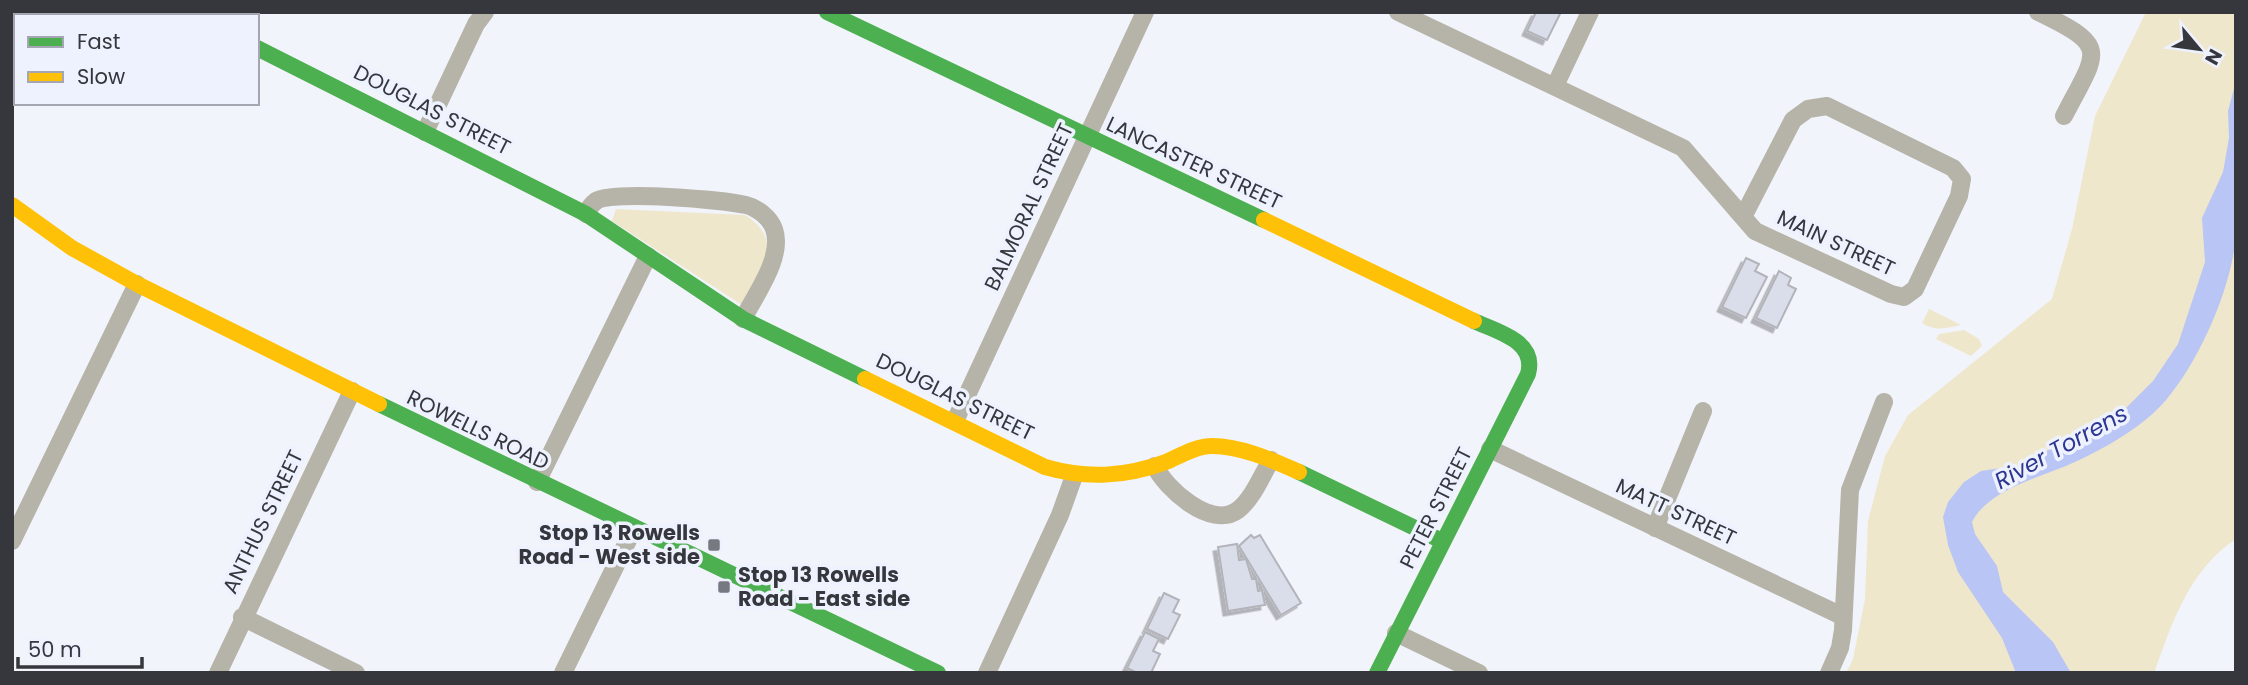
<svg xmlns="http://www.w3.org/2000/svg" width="2248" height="685" font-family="Poppins,sans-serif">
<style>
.green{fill:#efe7cc}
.water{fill:#b9c5f5}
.building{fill:#daddea;stroke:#b2b4ba;stroke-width:2;filter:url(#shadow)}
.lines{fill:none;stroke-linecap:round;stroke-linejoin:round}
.street{stroke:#b6b3a9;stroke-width:18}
.fast{stroke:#4caf50;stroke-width:16}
.slow{stroke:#ffc107;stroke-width:16}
.poi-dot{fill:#777980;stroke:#eef2ff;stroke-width:2.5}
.labels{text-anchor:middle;stroke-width:7;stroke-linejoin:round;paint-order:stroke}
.street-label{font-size:21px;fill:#35373d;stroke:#eef2ff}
.poi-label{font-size:21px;font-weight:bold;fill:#35373d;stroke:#eef2ff;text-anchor:end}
.water-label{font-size:23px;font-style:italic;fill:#2d3792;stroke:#eef2ff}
</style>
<defs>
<filter id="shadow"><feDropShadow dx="-4.5" dy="4.5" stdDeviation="0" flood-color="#0004"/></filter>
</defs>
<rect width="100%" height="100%" fill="#f2f4fb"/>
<g class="green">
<path d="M2146,12h90v527c-47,31 -64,84 -82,134h-308l7,-14 12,-60 3,-78 17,-65 23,-41 144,-116 20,-70 23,-113z"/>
<path d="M616,209l129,6c42,26 14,57 -3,90l-130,-84z"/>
<path d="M1929,309l32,16c-14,3 -26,7 -39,-2z"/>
<polygon points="1964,330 1979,339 1982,346 1971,356 1936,339 1939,334"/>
</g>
<path class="water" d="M2236,81c0,51 3,103 0,154 -4,52 -36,125 -70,165 -23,27 -59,47 -91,62 -32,15 -86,26 -103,60l3,12 22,32 6,26 50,50 18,31h-55l-14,-35 -44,-66 -10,-27 -5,-28 5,-15 16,-20 17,-11 40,-6 106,-58 26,-26 25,-37 27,-82 -3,-44 21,-46 6,-34 -1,-27z"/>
<g class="building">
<polygon points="1536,12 1561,12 1547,40 1527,31"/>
<polygon points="1746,258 1759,264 1755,271 1767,277 1746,318 1722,307"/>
<polygon points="1779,271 1791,278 1788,285 1796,289 1777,328 1756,318"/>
<polygon points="1251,535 1254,538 1260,535 1301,603 1281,615 1239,546"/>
<polygon points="1237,544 1239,560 1246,559 1252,579 1256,579 1258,591 1262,590 1265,605 1228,611 1218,547"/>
<polygon points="1164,593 1179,600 1173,612 1180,615 1168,639 1147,629"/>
<polygon points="1145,632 1159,639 1153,651 1160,654 1151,673 1137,673 1127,668"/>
</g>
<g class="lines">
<g class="street">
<polyline points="186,12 193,16"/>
<polyline points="1398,12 1683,148 1755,231 1891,294 1904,297 1915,289 1959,196 1962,179 1953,168 1827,106 1808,109 1793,120 1744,215"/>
<path d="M2038,12c73,35 60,38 26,104"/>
<polyline points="1555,86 1590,12"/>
<polyline points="425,132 476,24 485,12"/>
<path d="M586,214c2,-4 6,-10 10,-13 16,-11 128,-1 150,4 12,3 24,13 28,24 10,28 -19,66 -31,90"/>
<polyline points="955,421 1145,12"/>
<polyline points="1490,449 1842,616"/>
<path d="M1155,466c10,22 56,64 83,44 15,-12 23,-33 33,-50"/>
<polyline points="537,482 648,256"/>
<polyline points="1655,528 1703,411"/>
<polyline points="12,541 137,284"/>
<polyline points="242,617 356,673"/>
<polyline points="1396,633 1479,673"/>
<polyline points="218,673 352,391"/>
<polyline points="563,673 634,528"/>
<polyline points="987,673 1060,515 1074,476"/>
<polyline points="1829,673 1840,648 1843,630 1850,490 1884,402"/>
</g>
<g class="fast">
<polyline points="827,12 1264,220"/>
<polyline points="257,48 586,214 743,319 865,379"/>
<polyline points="379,404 938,673"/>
<polyline points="1299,472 1442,541"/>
<path d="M1377,673l151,-299c9,-33 -30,-42 -54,-53"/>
</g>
<g class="slow">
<polyline points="12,205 72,248 137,284 379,404"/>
<polyline points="1264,220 1474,321"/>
<path d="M865,379l180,88c42,12 80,10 121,-5 14,-6 30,-16 46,-16 29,0 60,14 87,26"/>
</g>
</g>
<g class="poi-dot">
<rect x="707" y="538" width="14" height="14" rx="3.5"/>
<rect x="717" y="580" width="14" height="14" rx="3.5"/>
</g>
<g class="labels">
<g class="street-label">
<text transform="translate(432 110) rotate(27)" y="7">DOUGLAS STREET</text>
<text transform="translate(1194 163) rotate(25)" y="7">LANCASTER STREET</text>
<text transform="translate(1029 207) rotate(-65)" y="7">BALMORAL STREET</text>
<text transform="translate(1836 243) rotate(25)" y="7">MAIN STREET</text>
<text transform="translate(955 397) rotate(26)" y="7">DOUGLAS STREET</text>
<text transform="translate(478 430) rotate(26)" y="7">ROWELLS ROAD</text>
<text transform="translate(1436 508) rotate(-63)" y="7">PETER STREET</text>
<text transform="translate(1676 512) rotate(25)" y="7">MATT STREET</text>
<text transform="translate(263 522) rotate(-64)" y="7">ANTHUS STREET</text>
</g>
<g class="poi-label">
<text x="700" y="540">Stop 13 Rowells<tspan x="700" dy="24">Road - West side</tspan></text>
<text x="738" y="582" text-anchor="start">Stop 13 Rowells<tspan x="738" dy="24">Road - East side</tspan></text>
</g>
<g class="water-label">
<text transform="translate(2061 447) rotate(-29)" y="8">River Torrens</text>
</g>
</g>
<rect width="2248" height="685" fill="none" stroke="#35373d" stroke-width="28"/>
<rect x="14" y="14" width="245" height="91" fill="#eef2ff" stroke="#a4a7b1" stroke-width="2"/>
<rect x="28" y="37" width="35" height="10" fill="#4caf50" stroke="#a4a7b1" stroke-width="2"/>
<text x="77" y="49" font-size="21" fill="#35373d">Fast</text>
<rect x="28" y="72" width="35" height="10" fill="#ffc107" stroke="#a4a7b1" stroke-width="2"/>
<text x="77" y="84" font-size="21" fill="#35373d">Slow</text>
<g transform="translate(2199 49) rotate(119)" stroke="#eef2ff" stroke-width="5" paint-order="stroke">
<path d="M0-5L12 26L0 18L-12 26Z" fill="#35373d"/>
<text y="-10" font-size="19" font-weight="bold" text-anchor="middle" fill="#35373d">N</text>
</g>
<path d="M18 657v10h124v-10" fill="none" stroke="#35373d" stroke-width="3.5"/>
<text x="28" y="657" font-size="21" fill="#35373d" stroke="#eef2ff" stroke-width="5" paint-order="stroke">50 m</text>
</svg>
